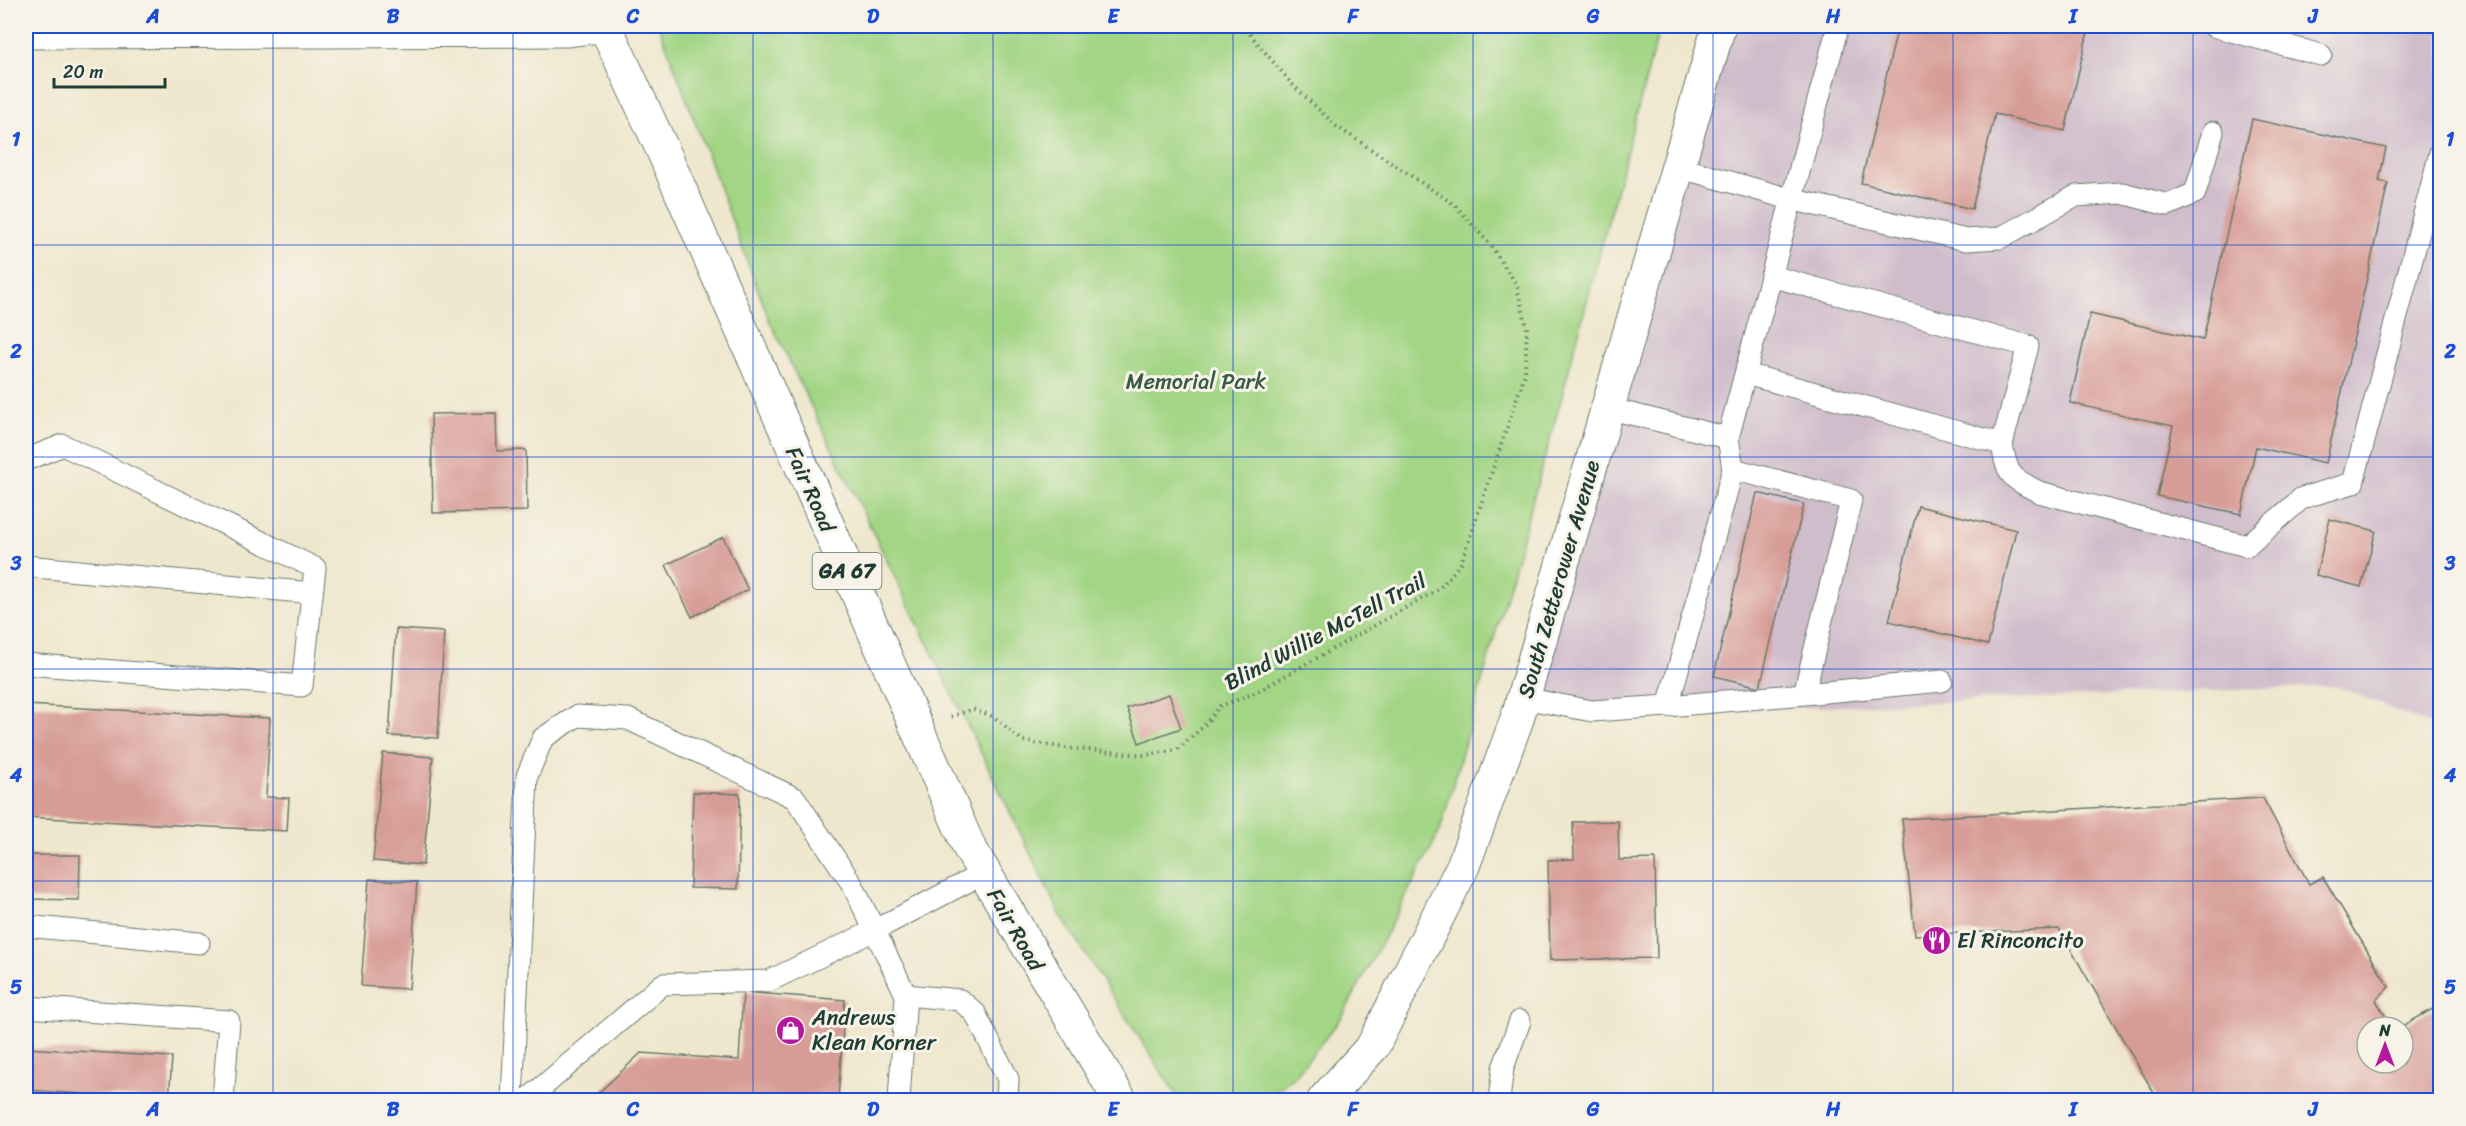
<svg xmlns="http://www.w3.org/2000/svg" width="2466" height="1126" font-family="Sriracha,sans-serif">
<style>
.industrial{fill:#d0bdcc}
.green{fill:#a2d584;stroke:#60895c;stroke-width:1.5}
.building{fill:#d79c96}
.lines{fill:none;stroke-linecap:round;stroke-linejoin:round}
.lane-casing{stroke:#68786a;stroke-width:23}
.street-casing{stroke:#68786a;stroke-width:35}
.secondary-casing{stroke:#68786a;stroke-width:35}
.primary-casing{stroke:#68786a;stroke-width:35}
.path{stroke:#68786a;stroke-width:4;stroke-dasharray:1.5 4.5;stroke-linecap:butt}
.lane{stroke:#fff;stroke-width:21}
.street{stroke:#fff;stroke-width:33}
.secondary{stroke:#fff;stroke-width:33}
.primary{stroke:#fff;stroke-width:33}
.grid{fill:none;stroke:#1d4ed8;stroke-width:1.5;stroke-opacity:0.55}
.labels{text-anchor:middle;stroke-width:6;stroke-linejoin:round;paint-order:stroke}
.shield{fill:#f7f3e8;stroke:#60746a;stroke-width:1.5}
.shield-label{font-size:21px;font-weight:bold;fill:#1f3d34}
.park-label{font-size:22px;fill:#395b44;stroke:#f7f3e8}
.street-label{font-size:22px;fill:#1f3d34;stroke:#f7f3e8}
.poi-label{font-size:22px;fill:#1f3d34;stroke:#f7f3e8;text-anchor:start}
.neatline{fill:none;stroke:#1d4ed8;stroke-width:2}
.grid-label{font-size:20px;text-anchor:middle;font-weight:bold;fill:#1d4ed8}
</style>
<rect width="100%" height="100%" fill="#f7f3e8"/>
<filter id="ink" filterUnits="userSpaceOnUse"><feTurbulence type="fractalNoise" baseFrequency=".0167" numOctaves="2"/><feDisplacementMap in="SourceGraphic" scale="12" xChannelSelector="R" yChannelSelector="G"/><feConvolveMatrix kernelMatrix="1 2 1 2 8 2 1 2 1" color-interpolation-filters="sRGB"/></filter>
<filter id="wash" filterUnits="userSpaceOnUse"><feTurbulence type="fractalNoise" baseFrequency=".008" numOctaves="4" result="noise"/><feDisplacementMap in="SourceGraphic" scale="24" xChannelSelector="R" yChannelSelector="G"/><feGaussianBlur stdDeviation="1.35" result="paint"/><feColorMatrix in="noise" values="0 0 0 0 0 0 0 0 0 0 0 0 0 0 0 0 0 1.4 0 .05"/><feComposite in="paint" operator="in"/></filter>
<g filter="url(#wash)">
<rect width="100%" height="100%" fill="#efe7cd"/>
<polygon class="industrial" points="1719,26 2440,26 2440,729 2336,686 1517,719"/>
<polygon class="green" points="659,26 1660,26 1560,403 1440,831 1342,1017 1295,1076 1264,1100 1186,1100 1177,1096 1061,916 770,322"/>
<g id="blocks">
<g class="building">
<polygon points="1898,26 2089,27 2065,131 1995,114 1972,209 1861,183"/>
<polygon points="2252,119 2386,148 2379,181 2388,183 2326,463 2256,447 2241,514 2157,496 2173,426 2070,403 2090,314 2203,340"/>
<polygon points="496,413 497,451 526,450 527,511 433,513 431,414"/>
<polygon points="1757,493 1804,504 1760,687 1714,676"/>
<polygon points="1918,506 2016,530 1988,645 1889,621"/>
<polygon points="2330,519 2376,531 2361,587 2316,575"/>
<polygon points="723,537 748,590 692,617 666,565"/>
<polygon points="396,629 444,632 438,738 389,736"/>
<polygon points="1169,694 1181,728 1139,743 1127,708"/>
<polygon points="26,705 270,718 266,797 289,798 287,831 26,817"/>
<polygon points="383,753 433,757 423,865 373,861"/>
<polygon points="693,792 740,794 738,889 690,888"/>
<polygon points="2263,798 2309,884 2323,877 2389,987 2376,1000 2392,1027 2367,1027 2367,1063 2403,1063 2403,1026 2436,1007 2440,1014 2440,1100 2158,1100 2059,929 1915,935 1902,819"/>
<polygon points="1618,821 1619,860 1655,859 1657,958 1550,960 1548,860 1574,859 1573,822"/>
<polygon points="26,855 80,855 79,900 26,899"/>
<polygon points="369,879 417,882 409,989 361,986"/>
<polygon points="743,992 845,1000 838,1100 594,1100 594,1097 641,1053 739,1060"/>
<polygon points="26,1048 172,1057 169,1100 26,1090"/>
</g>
</g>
</g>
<g filter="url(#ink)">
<use href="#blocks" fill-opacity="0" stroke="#68786a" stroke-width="1.5"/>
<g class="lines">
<defs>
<g id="lane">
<polyline points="2213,26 2321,55"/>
<polyline points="1678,167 1790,199 1966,240 2000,238 2076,196 2122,193 2168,205 2195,193 2213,132"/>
<polyline points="1746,374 2002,444 2028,346 1771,276"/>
<polyline points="1607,408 1728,438"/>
<path d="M2002,444c5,32 9,34 37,48l208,54 55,-48 51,-15 87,-330"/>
<polyline points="26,460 63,445 315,568 302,686 26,664"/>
<polyline points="26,566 312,593"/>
<polyline points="1804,694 1942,681"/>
<polyline points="1523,698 1592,711 1668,706 1733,469 1728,438 1838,26"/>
<polyline points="1668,706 1804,694 1851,500 1733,469"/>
<polyline points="26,926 199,943"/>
<polyline points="906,995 960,1000 975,1013 1008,1079 1007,1100"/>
<polyline points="26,1007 229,1021 223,1100"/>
<polyline points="512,1100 527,776 543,738 577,716 628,719 795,798 852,884 906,995 899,1100"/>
<polyline points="527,1100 663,984 769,981 875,930 984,873"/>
<polyline points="1499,1100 1503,1068 1520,1021"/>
</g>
<polyline id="street" points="26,32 568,30 600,26"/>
<polyline id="secondary" points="1324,1100 1373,1046 1463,866 1517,719 1719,26"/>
<polyline id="primary" points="605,26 664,153 969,847 1120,1100"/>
</defs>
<use href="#lane" class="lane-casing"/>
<use href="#street" class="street-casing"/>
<use href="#secondary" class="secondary-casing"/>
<use href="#primary" class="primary-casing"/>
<polyline class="path" points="951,717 973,709 994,717 1023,741 1065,748 1145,755 1177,750 1203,727 1220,706 1253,694 1439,589 1461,563 1525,374 1527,327 1516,284 1491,246 1455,205 1336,126 1292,84 1243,26"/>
<use href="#lane" class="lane"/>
<use href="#street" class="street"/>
<use href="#secondary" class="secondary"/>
<use href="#primary" class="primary"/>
</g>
</g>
<path class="grid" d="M273,26v1074M513,26v1074M753,26v1074M993,26v1074M1233,26v1074M1473,26v1074M1713,26v1074M1953,26v1074M2193,26v1074M26,245h2414M26,457h2414M26,669h2414M26,881h2414"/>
<defs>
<symbol id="restaurant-disc" viewBox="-11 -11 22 22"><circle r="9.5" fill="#b5179e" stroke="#f7f3e8"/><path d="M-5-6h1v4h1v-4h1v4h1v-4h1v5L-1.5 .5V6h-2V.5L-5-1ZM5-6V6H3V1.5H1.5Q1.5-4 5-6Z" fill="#fff"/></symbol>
<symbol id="shop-disc" viewBox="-11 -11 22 22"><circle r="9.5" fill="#b5179e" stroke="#f7f3e8"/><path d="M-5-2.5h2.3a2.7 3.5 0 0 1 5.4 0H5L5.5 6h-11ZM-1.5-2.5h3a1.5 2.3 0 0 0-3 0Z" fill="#fff"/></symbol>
</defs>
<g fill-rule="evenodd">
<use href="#restaurant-disc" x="1920" y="924" width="33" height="33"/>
<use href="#shop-disc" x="774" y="1014" width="33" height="33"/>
</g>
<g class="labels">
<rect class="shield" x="812.5" y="553" width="69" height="36" rx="4.5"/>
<g class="shield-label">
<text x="847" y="578">GA 67</text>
</g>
<g class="park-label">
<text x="1196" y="389">Memorial Park</text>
</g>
<g class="street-label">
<text transform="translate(811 489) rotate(66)" y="8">Fair Road</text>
<text transform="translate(1558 579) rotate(-74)" y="8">South Zetterower Avenue</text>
<text transform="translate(1325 631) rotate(-28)" y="8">Blind Willie McTell Trail</text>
<text transform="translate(1016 929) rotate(60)" y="8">Fair Road</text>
</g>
<g class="poi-label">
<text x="1957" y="948">El Rinconcito</text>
<text x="812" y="1025">Andrews<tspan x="812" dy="25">Klean Korner</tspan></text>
</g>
</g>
<rect width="2466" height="1126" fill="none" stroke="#f7f3e8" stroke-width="66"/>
<g transform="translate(2385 1045)"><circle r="28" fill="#f7f3e8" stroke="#a1aaa0" stroke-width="1.5"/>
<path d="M0-4.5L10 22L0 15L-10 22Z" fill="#b5179e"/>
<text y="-9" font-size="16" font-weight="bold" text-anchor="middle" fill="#1f3d34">N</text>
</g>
<path d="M54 78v9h111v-9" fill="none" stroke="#1f3d34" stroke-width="3"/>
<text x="63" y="78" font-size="18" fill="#1f3d34" stroke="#f7f3e8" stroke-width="4.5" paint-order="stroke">20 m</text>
<rect x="33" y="33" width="2400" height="1060" class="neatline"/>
<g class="grid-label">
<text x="153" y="23">A</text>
<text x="393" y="23">B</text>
<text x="633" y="23">C</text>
<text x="873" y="23">D</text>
<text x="1113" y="23">E</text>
<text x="1353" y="23">F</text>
<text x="1593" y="23">G</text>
<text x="1833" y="23">H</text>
<text x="2073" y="23">I</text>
<text x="2313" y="23">J</text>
<text x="16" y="146">1</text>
<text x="2450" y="146">1</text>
<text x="16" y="358">2</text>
<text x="2450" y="358">2</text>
<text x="16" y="570">3</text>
<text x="2450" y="570">3</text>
<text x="16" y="782">4</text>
<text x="2450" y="782">4</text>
<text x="16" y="994">5</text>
<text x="2450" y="994">5</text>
<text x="153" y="1116">A</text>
<text x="393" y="1116">B</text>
<text x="633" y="1116">C</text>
<text x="873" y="1116">D</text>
<text x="1113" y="1116">E</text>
<text x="1353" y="1116">F</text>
<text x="1593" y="1116">G</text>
<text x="1833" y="1116">H</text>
<text x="2073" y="1116">I</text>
<text x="2313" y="1116">J</text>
</g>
</svg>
